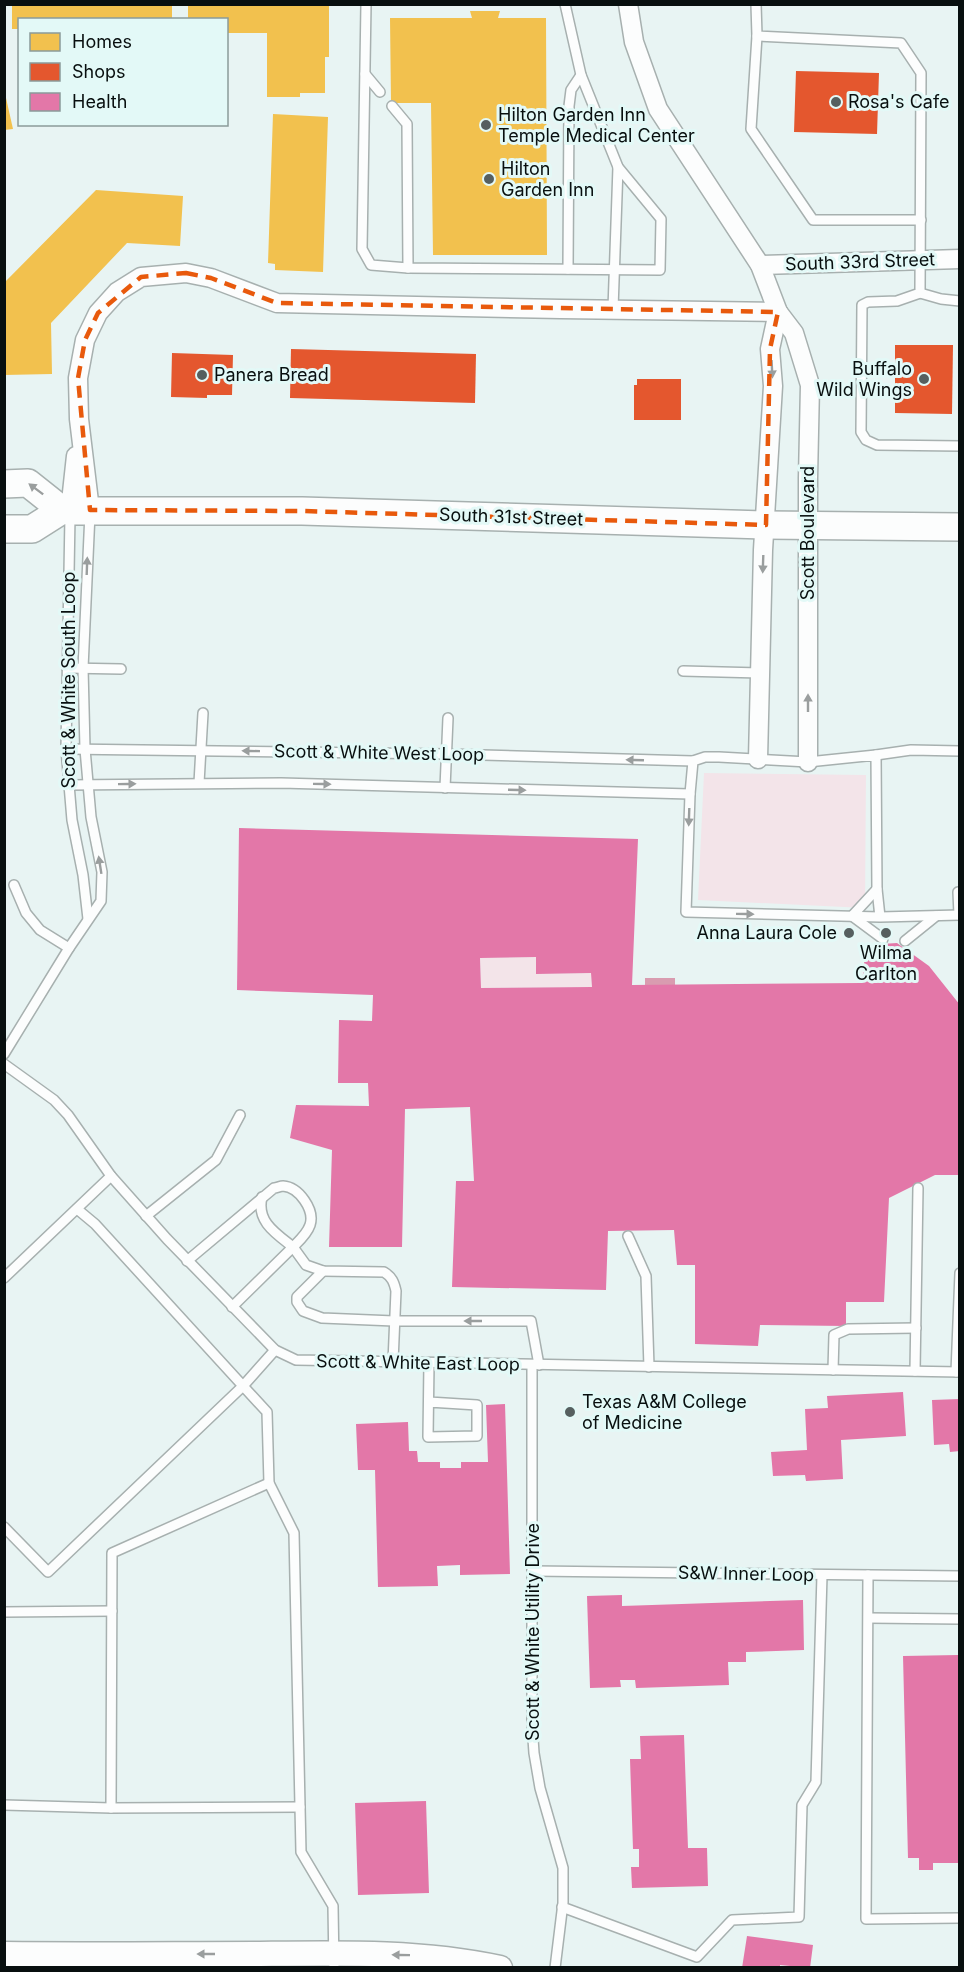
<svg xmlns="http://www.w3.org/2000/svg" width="964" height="1972" font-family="Inter,sans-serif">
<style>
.green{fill:#f3e4e9}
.water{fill:#d99cb0}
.homes{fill:#f2c14e}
.shops{fill:#e4572e}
.health{fill:#e377a8;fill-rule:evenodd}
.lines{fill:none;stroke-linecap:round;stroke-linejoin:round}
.service-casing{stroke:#a7b0af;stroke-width:12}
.minor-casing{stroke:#a7b0af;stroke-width:21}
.tertiary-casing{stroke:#a7b0af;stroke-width:27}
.secondary-casing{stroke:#a7b0af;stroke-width:30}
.service{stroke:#fcfdfd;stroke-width:9}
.minor{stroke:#fcfdfd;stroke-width:18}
.tertiary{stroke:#fcfdfd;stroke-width:24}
.secondary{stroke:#fcfdfd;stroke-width:27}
.oneway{fill:#9a9e9e}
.marked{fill:none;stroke:#e8590c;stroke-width:4.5;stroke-dasharray:12 8;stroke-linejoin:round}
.poi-dot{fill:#565f5f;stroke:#e3f9f7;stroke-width:2}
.labels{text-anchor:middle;stroke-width:6;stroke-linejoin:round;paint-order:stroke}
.poi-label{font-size:18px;fill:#080f0f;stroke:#e3f9f7;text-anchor:start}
.street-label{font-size:18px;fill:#080f0f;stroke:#e3f9f7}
</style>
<rect width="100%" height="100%" fill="#e8f4f3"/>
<g class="green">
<polygon points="704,773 866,775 865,908 698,900"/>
<polygon points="536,957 536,974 591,973 592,987 481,988 480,958"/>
</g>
<rect class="water" x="645" y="978" width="30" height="12"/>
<g class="homes">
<polygon points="12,4 172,4 172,20 20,20 20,29 12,29"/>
<polygon points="188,4 329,4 329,57 325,57 325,93 300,93 300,97 267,97 267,33 226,33 226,20 188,20"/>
<polygon points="470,11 500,11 498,18 546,18 547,255 433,255 431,103 391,103 390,18 472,18"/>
<polygon points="4,89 13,129 4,130"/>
<polygon points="273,114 328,117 323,272 275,270 275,264 268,263"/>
<polygon points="96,190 183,196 180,246 127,243 51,323 52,374 4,375 4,283"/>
</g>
<g class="shops">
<polygon points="796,71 879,73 877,134 794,132"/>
<polygon points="895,345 953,345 952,414 895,413"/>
<polygon points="291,349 476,354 475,403 290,398"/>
<polygon points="172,353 233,355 232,395 207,395 207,398 171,397"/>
<polygon points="637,379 681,379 681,420 634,420 634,385 637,385"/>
</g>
<g class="health">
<path d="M239,828l399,11 -6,146 230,-2 4,-38 31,-2 32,23 31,39v170h-25l-46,23 -5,104h-38v24l-86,-1 -2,21 -63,-2v-79h-18l-3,-35 -66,1 -2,59 -154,-3 4,-106h18l-4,-74 -65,2 -3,138h-73l3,-97 -42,-12 6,-33 73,1 -1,-23h-30l1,-63 33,1 1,-26 -136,-5zM536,957v17l55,-1 1,14 -111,1 -1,-30z"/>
<polygon points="903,1392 906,1436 841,1440 843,1479 806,1481 805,1475 773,1476 771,1452 807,1450 805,1409 828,1408 827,1396"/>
<polygon points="960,1399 960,1451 950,1452 949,1444 934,1445 932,1400"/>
<polygon points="505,1404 510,1574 460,1575 460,1565 437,1566 438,1586 378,1587 375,1470 358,1470 356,1424 408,1422 409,1451 417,1451 418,1462 440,1462 440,1468 461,1468 461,1462 488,1462 486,1405"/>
<polygon points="622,1595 622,1606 803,1600 804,1650 746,1652 746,1662 728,1662 729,1685 636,1688 635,1680 620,1680 621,1687 590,1688 587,1596"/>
<polygon points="958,1655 960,1656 960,1863 933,1863 933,1870 919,1870 919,1858 908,1858 903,1656"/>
<polygon points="684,1735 688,1848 707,1848 708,1886 632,1888 631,1867 639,1867 639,1849 633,1849 630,1759 641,1759 640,1736"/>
<polygon points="426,1801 429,1893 358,1895 355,1803"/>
<polygon points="747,1936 813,1945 810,1968 780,1965 780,1968 742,1968"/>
</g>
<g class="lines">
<defs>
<g id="service">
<polyline points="366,4 362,249 371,265 408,268 660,270 661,219 618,167 581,75 565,4"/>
<polyline points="756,4 757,36 901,43 921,73 920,293 897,301 868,302 862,305 861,432 866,440 877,445 960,446"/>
<polyline points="757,36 751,129 813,220 921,220"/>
<polyline points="365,74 380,92"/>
<polyline points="392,106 407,124 408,268"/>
<polyline points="568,269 569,106 571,90 581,75"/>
<polyline points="920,293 941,299 960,301"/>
<polyline points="613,309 618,167"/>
<polyline points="70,515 66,749 72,820 83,875 88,919"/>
<polyline points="67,668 121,669"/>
<polyline points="683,671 760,673"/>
<polyline points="66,749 447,754 693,761"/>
<polyline points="876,755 911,750 960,751"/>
<polyline points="199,783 203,713"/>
<polyline points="68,785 281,783 690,794"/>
<polyline points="445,788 448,718"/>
<polyline points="14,885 26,913 40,930 69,948"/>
<polyline points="958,892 959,915"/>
<polyline points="852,916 883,939"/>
<polyline points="852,916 877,889"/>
<polyline points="880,917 877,889 876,755 808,762 719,757 705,757 693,761 690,794 686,912 880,917 960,915"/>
<polyline points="905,941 936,916"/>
<polyline points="4,1054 69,948 101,901 102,872 91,817 85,749 83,668 90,513"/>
<polyline points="4,1064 54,1100 68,1115 111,1176 167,1239 275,1350 296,1360 960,1372"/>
<polyline points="146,1216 216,1160 240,1115"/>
<polyline points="628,1236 646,1276 649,1367"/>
<path d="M187,1261l87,-73c3,0 6,-2 9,-2 16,1 32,24 27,39 -3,9 -11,16 -17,22l13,18 17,6 61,1c8,5 10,10 12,19l-3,71"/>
<polyline points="323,1271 297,1297 297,1302 303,1311 322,1318 394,1321 531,1321 539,1365"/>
<polyline points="4,1278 111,1176"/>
<path d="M232,1307l61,-60c-18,-14 -37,-26 -31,-50"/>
<polyline points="275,1350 243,1386 267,1412 269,1483 294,1533 301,1852 333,1906 334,1968"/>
<polyline points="532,1365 532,1724 534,1753 540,1788 563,1868 563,1903 555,1968"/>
<polyline points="833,1370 834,1335 848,1329 916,1328"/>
<polyline points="915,1371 918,1188"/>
<polyline points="956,1372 960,1273"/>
<polyline points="429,1402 477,1405 477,1436 428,1437 429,1363"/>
<polyline points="269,1483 112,1553 111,1808 300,1807"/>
<polyline points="4,1527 48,1572 243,1386 95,1224 77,1209"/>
<polyline points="533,1571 960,1576"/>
<polyline points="868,1575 866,1919 960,1918"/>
<polyline points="4,1612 112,1611"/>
<polyline points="869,1618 960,1619"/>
<polyline points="4,1805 111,1808"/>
<polyline points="562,1907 697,1957 732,1920 799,1917 802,1805 816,1782 822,1575"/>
</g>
<g id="minor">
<polyline points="628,4 634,42 658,109 760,265 778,312 794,333 810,385 808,478 808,762"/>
<polyline points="760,265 960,259"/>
<polyline points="90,510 79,419 78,378 85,340 98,313 117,292 141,277 186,273 211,278 277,303 561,309 778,312"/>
<polyline points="70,511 76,456"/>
<polyline points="758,759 763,550 773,386 770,349 778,312"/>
</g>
<path id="tertiary" d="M4,1954c86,1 171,0 256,0 80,-1 161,-3 240,14"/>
<g id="secondary">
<polyline points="4,484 28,483 62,510 70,511 302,511 766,525 960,527"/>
<polyline points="4,529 32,529 62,510"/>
</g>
</defs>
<use href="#service" class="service-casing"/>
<use href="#minor" class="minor-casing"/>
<use href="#tertiary" class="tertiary-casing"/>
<use href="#secondary" class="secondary-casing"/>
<use href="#service" class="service"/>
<use href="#minor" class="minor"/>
<use href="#tertiary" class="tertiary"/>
<use href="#secondary" class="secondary"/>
</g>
<defs><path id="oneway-solid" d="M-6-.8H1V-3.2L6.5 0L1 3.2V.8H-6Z" transform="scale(1.5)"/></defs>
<g class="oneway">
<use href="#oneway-solid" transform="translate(772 369) rotate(87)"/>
<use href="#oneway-solid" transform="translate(36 489) rotate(-143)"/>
<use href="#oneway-solid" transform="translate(763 564) rotate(92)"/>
<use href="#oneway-solid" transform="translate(87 566) rotate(-88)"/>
<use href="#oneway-solid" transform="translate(808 703) rotate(-90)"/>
<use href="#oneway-solid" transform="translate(251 751) rotate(-179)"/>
<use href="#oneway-solid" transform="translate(635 760) rotate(-178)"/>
<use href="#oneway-solid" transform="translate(127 784) rotate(-1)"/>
<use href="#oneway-solid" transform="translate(322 784) rotate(1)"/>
<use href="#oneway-solid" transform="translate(517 790) rotate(2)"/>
<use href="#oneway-solid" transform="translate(689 817) rotate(92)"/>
<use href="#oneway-solid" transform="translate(100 865) rotate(-99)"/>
<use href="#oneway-solid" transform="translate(745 914) rotate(1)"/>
<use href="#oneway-solid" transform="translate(473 1321) rotate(-180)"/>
<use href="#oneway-solid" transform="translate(206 1954) rotate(180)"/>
<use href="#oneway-solid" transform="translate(401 1955) rotate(-179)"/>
</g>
<path class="marked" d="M186,273l25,5 66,25 501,9 -8,37 -4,176 -464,-14 -212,-1 -12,-132 7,-38 13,-27 43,-36z"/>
<g class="poi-dot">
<circle cx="836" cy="102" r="6"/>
<circle cx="486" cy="125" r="6"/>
<circle cx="489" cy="179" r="6"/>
<circle cx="202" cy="375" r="6"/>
<circle cx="924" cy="379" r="6"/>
<circle cx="849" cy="933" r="6"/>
<circle cx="886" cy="933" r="6"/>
<circle cx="570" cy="1412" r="6"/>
</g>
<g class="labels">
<g class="poi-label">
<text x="848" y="108">Rosa's Cafe</text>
<text x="498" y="121">Hilton Garden Inn<tspan x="498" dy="21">Temple Medical Center</tspan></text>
<text x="501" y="175">Hilton<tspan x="501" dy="21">Garden Inn</tspan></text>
<text x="912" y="375" text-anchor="end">Buffalo<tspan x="912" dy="21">Wild Wings</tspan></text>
<text x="214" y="381">Panera Bread</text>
<text x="837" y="939" text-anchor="end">Anna Laura Cole</text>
<text x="886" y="959" text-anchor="middle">Wilma<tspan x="886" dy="21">Carlton</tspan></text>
<text x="582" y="1408">Texas A&amp;M College<tspan x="582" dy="21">of Medicine</tspan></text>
</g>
<g class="street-label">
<text transform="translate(860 262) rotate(-2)" y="6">South 33rd Street</text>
<text transform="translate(511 517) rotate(2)" y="6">South 31st Street</text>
<text transform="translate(808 533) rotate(-90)" y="6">Scott Boulevard</text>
<text transform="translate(69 680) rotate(-90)" y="6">Scott &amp; White South Loop</text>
<text transform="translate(379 753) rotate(1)" y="6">Scott &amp; White West Loop</text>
<text transform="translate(418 1363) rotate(1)" y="6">Scott &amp; White East Loop</text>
<text transform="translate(746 1574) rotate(1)" y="6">S&amp;W Inner Loop</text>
<text transform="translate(533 1632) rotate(-90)" y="6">Scott &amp; White Utility Drive</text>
</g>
</g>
<rect width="964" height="1972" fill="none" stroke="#080f0f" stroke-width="12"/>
<rect x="18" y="18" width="210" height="108" fill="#e3f9f7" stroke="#8b9b9a" stroke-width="1.5"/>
<rect x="30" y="33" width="30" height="18" fill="#f2c14e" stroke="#8b9b9a" stroke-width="1.5"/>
<text x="72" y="48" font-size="18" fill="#080f0f">Homes</text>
<rect x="30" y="63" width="30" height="18" fill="#e4572e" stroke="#8b9b9a" stroke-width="1.5"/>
<text x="72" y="78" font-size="18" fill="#080f0f">Shops</text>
<rect x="30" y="93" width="30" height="18" fill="#e377a8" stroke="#8b9b9a" stroke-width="1.5"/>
<text x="72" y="108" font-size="18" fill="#080f0f">Health</text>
</svg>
